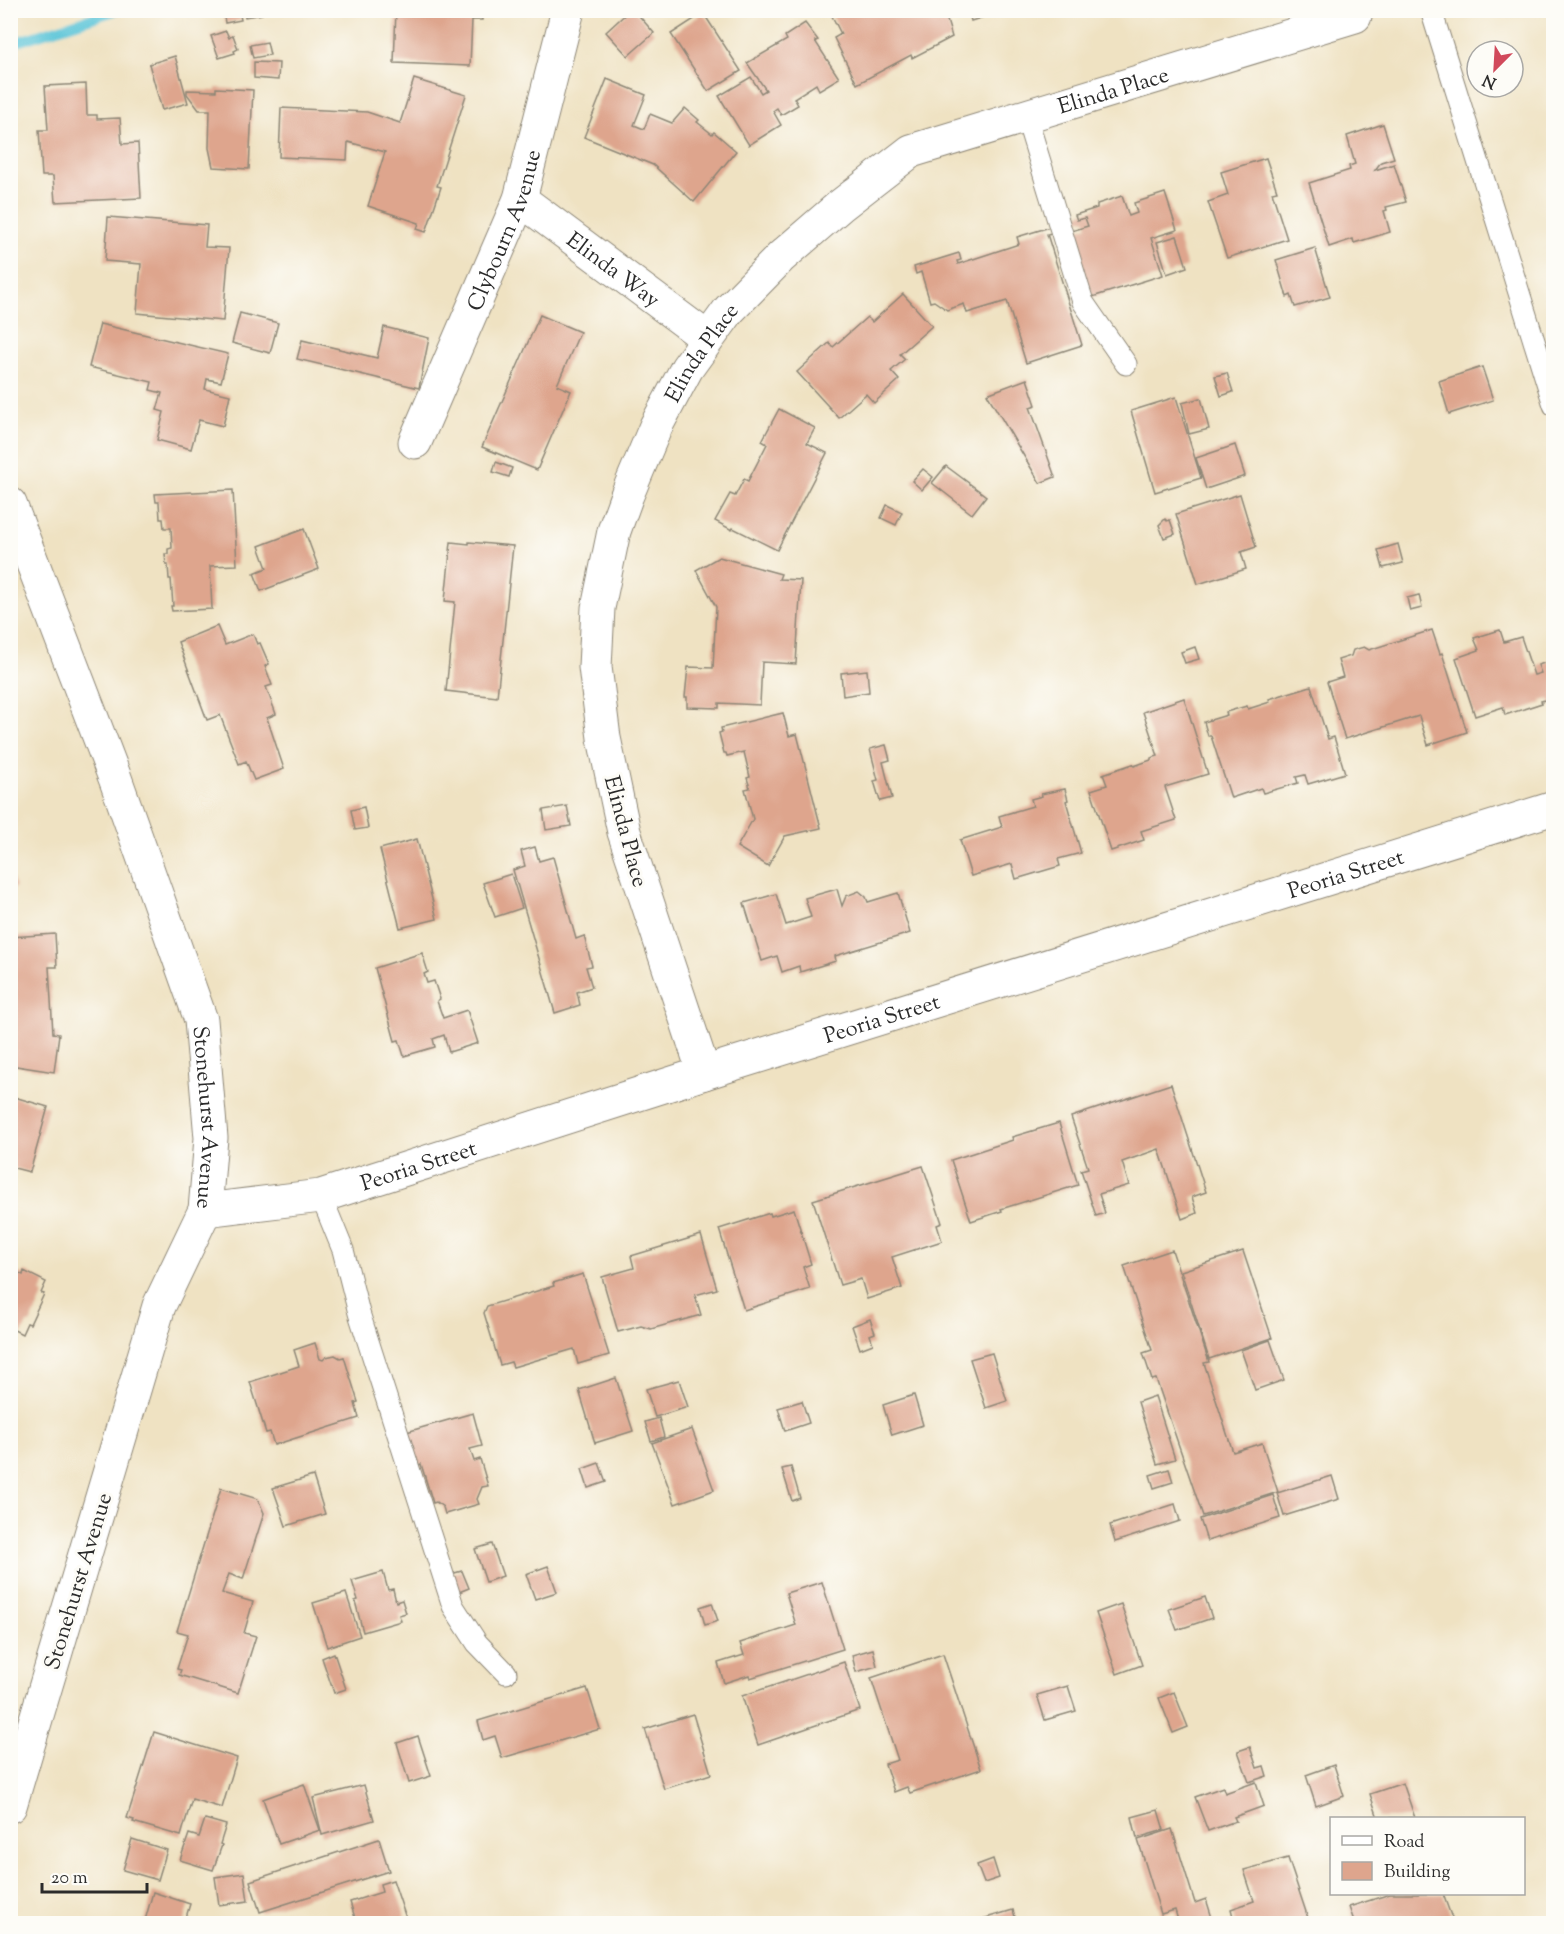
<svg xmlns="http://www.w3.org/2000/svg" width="1564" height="1934" font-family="'Sorts Mill Goudy',serif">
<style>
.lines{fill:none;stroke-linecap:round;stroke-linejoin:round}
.stream{stroke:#5cc5d8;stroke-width:10}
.building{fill:#dea58d}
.lane-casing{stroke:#8d8676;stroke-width:23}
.street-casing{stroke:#8d8676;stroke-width:35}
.lane{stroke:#fff;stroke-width:21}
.street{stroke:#fff;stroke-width:33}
.labels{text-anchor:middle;stroke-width:6;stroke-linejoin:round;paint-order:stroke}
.street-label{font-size:22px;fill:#2b2b2b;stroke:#fdfcf7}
</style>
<rect width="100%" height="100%" fill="#fdfcf7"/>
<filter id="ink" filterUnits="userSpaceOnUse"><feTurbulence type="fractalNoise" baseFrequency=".0167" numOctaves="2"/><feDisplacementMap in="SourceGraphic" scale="12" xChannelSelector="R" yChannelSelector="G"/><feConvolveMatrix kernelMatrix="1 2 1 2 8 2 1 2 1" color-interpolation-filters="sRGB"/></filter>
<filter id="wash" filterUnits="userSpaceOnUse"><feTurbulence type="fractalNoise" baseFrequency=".008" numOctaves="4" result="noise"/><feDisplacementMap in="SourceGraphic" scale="24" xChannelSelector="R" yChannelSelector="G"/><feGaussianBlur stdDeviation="1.35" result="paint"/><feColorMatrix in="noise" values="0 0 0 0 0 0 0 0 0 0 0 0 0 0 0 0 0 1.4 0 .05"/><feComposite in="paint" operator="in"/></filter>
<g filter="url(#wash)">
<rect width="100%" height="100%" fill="#efe2c2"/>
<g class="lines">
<polyline class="stream" points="10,44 117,10"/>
</g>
<g id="blocks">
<g class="building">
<polygon points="223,10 239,10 241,20 225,23"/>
<polygon points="244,10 262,10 262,14 245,17"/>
<polygon points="396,10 419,11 419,15 436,16 436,10 482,10 482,20 472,20 470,66 394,63"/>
<polygon points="630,10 634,10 654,33 628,56 606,32"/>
<polygon points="829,10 944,10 952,37 912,58 911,55 857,84 834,38 841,34"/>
<polygon points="968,10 1025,10 1025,11 1005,17 1003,11 971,21"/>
<polygon points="702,11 741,71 708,91 671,34 699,16 698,14"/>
<polygon points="805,23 818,40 815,41 839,78 819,90 816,84 794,98 798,105 781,115 777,108 773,111 781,125 749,145 719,96 751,77 761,93 766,90 747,63 787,40 785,36"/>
<polygon points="226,31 229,38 233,35 238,49 234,51 235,53 219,58 211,36"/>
<polygon points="267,42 270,55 253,58 250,45"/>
<polygon points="175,56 188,103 162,110 149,64"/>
<polygon points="254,62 279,63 278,80 254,78"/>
<polygon points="414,79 466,95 437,186 441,187 426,232 417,229 419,223 368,206 385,152 348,142 347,160 279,157 281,108 367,112 400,123"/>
<polygon points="607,79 646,95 634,125 644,129 650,114 672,123 685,108 699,120 697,122 712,134 714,132 736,151 694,202 653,165 584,137"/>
<polygon points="86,84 87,115 97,115 97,119 120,118 122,144 138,143 141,198 55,202 53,176 42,176 39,130 48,130 45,86"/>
<polygon points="216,88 253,90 249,169 213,167 209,148 210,110 199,110 187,94 187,90 216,91"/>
<polygon points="1383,124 1394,158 1381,162 1375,170 1394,164 1406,202 1386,207 1387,210 1384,211 1390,232 1354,243 1353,239 1329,247 1309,183 1350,170 1349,166 1355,164 1347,136"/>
<polygon points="1266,158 1277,191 1272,192 1287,239 1227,258 1208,202 1228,195 1221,172"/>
<polygon points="1165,193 1177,230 1151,238 1163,275 1089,298 1068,232 1088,226 1085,218 1077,220 1075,215 1097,208 1097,204 1122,196 1129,216 1137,213 1134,203"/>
<polygon points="108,217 207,225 205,247 229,248 223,321 137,313 141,264 105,261"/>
<polygon points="1050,227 1052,233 1047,234 1082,345 1026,363 1007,301 967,313 964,304 947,310 934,301 930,302 921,272 916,274 914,267 959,253 961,260 957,261 958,264 1019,244 1017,237"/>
<polygon points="1177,236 1187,267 1167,274 1157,242"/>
<polygon points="1315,248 1330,297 1295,307 1291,295 1287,297 1276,260"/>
<polygon points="903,294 932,326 900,354 905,359 891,371 899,380 874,403 866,394 839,418 797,372 829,343 833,347 867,317 872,322"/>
<polygon points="240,313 278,323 270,353 232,343"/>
<polygon points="540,315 580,332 557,385 571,391 537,470 482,447"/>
<polygon points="100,324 228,354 221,382 207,379 205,389 230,395 223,426 199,420 191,449 157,440 164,412 157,410 162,393 150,390 152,382 89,367"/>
<polygon points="384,327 429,338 419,388 297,359 302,340 377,358"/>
<polygon points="1482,367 1493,400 1449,414 1439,381"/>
<polygon points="1227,373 1233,392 1221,396 1215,376"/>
<polygon points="1027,379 1036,405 1030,407 1055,477 1040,483 987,394"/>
<polygon points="1176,397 1201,478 1155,492 1131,411"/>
<polygon points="1201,398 1209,429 1189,434 1182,403"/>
<polygon points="779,409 815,428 807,443 827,453 777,550 733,528 732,530 715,521 730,494 735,496 744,479 748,481 767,444 762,441"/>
<polygon points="1235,445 1245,476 1206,489 1196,458"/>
<polygon points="496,462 512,468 509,477 493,472"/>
<polygon points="946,466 986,496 972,514 932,483"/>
<polygon points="923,469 933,477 922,490 912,481"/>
<polygon points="233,490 237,565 210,566 212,609 172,611 171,606 173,606 171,579 169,579 168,565 166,565 165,554 168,554 168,549 172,548 171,528 164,528 163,519 160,519 159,502 156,502 155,494"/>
<polygon points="1240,494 1256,547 1241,552 1246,569 1198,584 1176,514"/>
<polygon points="887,505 902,512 896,525 881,518"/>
<polygon points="1165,519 1167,521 1170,520 1175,534 1164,538 1159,525"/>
<polygon points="304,529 319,569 261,591 254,573 267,568 259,546"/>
<polygon points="451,542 469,544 469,542 513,546 497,697 446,691 455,602 445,601"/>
<polygon points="1398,544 1403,563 1383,568 1378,550"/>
<polygon points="719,557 781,574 779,579 801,580 796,664 762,662 760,705 719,703 719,708 687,707 687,697 685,697 688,667 713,668 716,607 696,570"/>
<polygon points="1419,595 1422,608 1410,611 1407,598"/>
<polygon points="217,626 225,645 253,634 257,644 260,643 269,664 265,666 272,685 266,687 276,714 267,718 284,769 254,780 246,761 239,764 220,715 207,720 178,642"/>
<polygon points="1432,630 1440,654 1442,653 1467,732 1428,745 1419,716 1345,739 1327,682 1343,677 1338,660 1351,656 1353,650 1364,647 1369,650"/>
<polygon points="1500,630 1504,642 1521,637 1534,675 1541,673 1538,665 1554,660 1554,706 1552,706 1549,699 1541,701 1542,703 1505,715 1503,707 1475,716 1456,658 1479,650 1474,638"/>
<polygon points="1195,647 1199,659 1185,663 1181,652"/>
<polygon points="867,670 869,692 843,696 841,673"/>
<polygon points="1311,686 1328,739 1334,737 1345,773 1308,784 1305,775 1296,777 1298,783 1263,793 1261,788 1231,798 1211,736 1208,736 1204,722 1227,715 1226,712 1247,706 1248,709 1270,702 1269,699"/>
<polygon points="1184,698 1208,774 1165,787 1176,820 1141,831 1144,840 1111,851 1091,790 1107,785 1103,774 1133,764 1134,766 1151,760 1151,758 1158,756 1143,712"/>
<polygon points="783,713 789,736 797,734 821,828 785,836 768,866 737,847 753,819 745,789 750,788 747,778 750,777 744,752 727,756 726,753 724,753 719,733 722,732 721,728"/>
<polygon points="886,745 890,760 883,762 892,798 880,801 874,781 878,780 870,749"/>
<polygon points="1065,789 1068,800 1066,801 1081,853 1058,859 1060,866 1016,879 1012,864 971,876 960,840 1002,827 999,816 1033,806 1031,799 1042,796 1041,794"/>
<polygon points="567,806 571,826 546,830 543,810"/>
<polygon points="364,807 368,828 355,830 351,810"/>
<polygon points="417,839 437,919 400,928 380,849"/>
<polygon points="535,847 539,861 553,857 576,939 584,936 592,966 586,967 592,987 577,992 580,1005 555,1013 513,870 525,866 521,851"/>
<polygon points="10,874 16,887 10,890"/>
<polygon points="511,874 522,908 495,917 483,883"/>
<polygon points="837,889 842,906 846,896 859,891 866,897 868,902 898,893 910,933 835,956 836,961 800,972 799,966 782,972 777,956 762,961 744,903 776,894 786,925 811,917 805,898"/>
<polygon points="55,934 57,967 49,967 53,1033 59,1034 54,1072 10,1065 10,937"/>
<polygon points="422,953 428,972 424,974 427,983 434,981 440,999 437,1001 443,1018 467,1010 478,1043 449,1052 444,1035 433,1039 435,1047 404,1056 399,1040 395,1041 375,968"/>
<polygon points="1171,1084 1206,1192 1192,1197 1197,1213 1182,1219 1159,1149 1122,1162 1129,1185 1099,1194 1105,1213 1096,1216 1081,1170 1088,1168 1071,1117"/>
<polygon points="11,1096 48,1107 30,1172 10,1167"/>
<polygon points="1059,1123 1078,1185 1001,1209 1002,1211 971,1221 951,1160 1013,1140 1012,1137"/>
<polygon points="923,1166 942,1223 937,1225 942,1241 892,1257 902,1288 867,1299 861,1279 840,1285 813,1200"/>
<polygon points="794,1209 811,1264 803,1267 810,1289 744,1310 719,1229 770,1213 771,1216"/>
<polygon points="701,1235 717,1289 695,1295 701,1315 651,1329 641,1326 618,1332 602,1277 634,1268 631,1256"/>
<polygon points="1172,1250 1209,1362 1204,1363 1233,1452 1262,1443 1278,1492 1203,1516 1156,1379 1152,1380 1143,1353 1152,1350 1124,1266"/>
<polygon points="1243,1251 1272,1338 1209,1359 1181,1271"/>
<polygon points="10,1269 23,1275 24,1271 46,1282 41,1293 44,1294 30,1324 27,1323 22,1334 10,1328"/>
<polygon points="583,1274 609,1355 578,1364 574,1349 513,1367 511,1362 500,1365 484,1313 487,1306 554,1286 553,1283"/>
<polygon points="870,1319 875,1333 870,1335 873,1344 860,1349 852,1326"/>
<polygon points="1270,1340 1284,1380 1255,1390 1241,1350"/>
<polygon points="315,1343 320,1359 323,1360 326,1357 335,1355 340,1358 344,1357 358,1402 355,1403 359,1418 274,1445 270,1432 266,1433 250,1382 299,1366 294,1350"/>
<polygon points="992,1353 1007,1401 986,1408 970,1359"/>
<polygon points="616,1378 633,1431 595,1443 579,1390"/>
<polygon points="679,1380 688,1407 655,1417 646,1389"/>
<polygon points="914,1395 923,1425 892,1435 883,1405"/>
<polygon points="1155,1396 1175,1459 1157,1464 1138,1402"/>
<polygon points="802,1401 809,1423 785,1431 778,1408"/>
<polygon points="473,1413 482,1446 470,1449 474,1461 480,1459 488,1486 482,1487 477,1499 479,1504 445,1514 443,1507 436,1502 433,1503 421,1464 413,1467 403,1433"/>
<polygon points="659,1418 664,1437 651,1441 645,1422"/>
<polygon points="692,1429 714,1490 675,1504 652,1443"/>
<polygon points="599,1463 606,1482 588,1488 582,1469"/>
<polygon points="791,1467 800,1498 792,1501 782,1469"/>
<polygon points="1169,1469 1173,1482 1154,1488 1150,1475"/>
<polygon points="313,1476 325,1514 286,1526 273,1488"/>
<polygon points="1332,1476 1339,1499 1284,1516 1277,1493"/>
<polygon points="221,1488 258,1499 264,1513 243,1579 229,1574 222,1593 253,1602 244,1633 256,1636 238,1693 179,1675 181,1670 177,1669 188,1634 177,1631"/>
<polygon points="1273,1495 1280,1518 1207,1541 1200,1519"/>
<polygon points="1175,1504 1180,1521 1115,1542 1110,1525"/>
<polygon points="492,1544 503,1576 486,1582 475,1549"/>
<polygon points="548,1566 557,1592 535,1599 526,1574"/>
<polygon points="462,1571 469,1588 454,1594 447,1575"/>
<polygon points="383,1572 388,1590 393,1589 396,1602 402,1600 406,1613 399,1615 401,1621 363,1632 355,1601 358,1600 352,1581"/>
<polygon points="822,1582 843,1649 750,1678 749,1675 724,1683 718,1663 744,1655 740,1643 796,1625 786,1593"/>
<polygon points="346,1593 360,1636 327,1647 313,1603"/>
<polygon points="1205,1597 1212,1618 1177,1630 1169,1609"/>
<polygon points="712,1603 718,1621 705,1625 700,1607"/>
<polygon points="1121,1604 1142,1665 1117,1674 1096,1613"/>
<polygon points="873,1649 877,1666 856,1672 852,1655"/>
<polygon points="334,1653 346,1689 334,1693 322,1658"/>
<polygon points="943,1654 981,1769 910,1793 907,1787 894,1792 885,1764 898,1760 871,1678"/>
<polygon points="844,1662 860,1710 758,1745 742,1696"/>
<polygon points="1068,1686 1076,1711 1045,1720 1037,1695"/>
<polygon points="587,1688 600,1729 502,1758 495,1736 483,1740 478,1721"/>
<polygon points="1174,1692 1188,1727 1173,1733 1159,1698"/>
<polygon points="693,1714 711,1774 664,1789 645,1729"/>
<polygon points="154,1732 237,1758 222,1808 192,1799 181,1836 133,1822 134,1820 127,1818"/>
<polygon points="418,1736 431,1776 409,1783 397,1743"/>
<polygon points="1250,1747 1257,1768 1264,1766 1267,1776 1249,1782 1238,1751"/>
<polygon points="1334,1765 1344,1796 1316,1806 1306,1775"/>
<polygon points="1256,1782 1264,1806 1234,1817 1236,1821 1208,1831 1195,1797 1223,1787 1225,1793"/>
<polygon points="1403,1783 1415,1818 1378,1818 1370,1794"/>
<polygon points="304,1784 320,1830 279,1844 263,1799"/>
<polygon points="364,1785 374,1820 322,1835 313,1798"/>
<polygon points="1158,1810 1164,1830 1137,1838 1132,1817"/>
<polygon points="205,1819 226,1825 220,1844 222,1845 213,1870 180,1860 189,1834 199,1837"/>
<polygon points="1172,1829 1195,1903 1206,1899 1214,1924 1179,1924 1175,1910 1161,1914 1138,1840"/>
<polygon points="132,1839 167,1850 158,1880 123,1870"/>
<polygon points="379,1839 389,1871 260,1912 250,1881"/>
<polygon points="1288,1858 1310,1924 1235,1924 1231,1909 1254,1901 1244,1870"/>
<polygon points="993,1859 999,1878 984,1883 977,1865"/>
<polygon points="244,1873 248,1901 219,1905 215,1877"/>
<polygon points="393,1880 408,1924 357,1924 350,1902 382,1892 380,1884"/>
<polygon points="153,1892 190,1904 184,1924 144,1924"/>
<polygon points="1390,1894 1443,1894 1454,1924 1355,1924 1349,1907"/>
<polygon points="1013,1910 1017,1924 980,1924 979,1920"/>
</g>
</g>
</g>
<g filter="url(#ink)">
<use href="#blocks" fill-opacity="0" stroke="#8d8676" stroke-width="1.5"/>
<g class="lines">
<defs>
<g id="lane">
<polyline points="1431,10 1554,405"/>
<polyline points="1026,116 1083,302 1126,364"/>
<polyline points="321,1196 343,1250 359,1313 453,1606 477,1643 506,1673"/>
</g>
<g id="street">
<path id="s1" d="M520,199l187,139"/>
<path id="s2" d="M415,442l105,-243 48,-189"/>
<path id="s3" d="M10,504l105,274 86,242 10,118 -6,72 -46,96 -149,500"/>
<path id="s4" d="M704,1073l-80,-241 -20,-94 -9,-71 3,-59 16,-77 13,-36 29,-69 31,-58 42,-58 52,-53 59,-51 71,-55 444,-135"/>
<path id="s5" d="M205,1210l116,-14 383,-123 850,-265"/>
</g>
</defs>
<use href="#lane" class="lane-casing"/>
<use href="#street" class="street-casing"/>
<use href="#lane" class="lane"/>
<use href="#street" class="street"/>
</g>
</g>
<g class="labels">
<g class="street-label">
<text dy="8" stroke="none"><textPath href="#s4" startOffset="1263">Elinda Place</textPath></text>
<text dy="8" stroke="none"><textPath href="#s2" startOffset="230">Clybourn Avenue</textPath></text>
<text dy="8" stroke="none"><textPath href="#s1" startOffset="117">Elinda Way</textPath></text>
<text dy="8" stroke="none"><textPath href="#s4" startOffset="759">Elinda Place</textPath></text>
<text transform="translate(627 831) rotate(75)" y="8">Elinda Place</text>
<text dy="8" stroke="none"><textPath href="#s5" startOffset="1191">Peoria Street</textPath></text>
<text dy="8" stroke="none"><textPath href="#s5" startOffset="705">Peoria Street</textPath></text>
<text dy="8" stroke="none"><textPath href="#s3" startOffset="648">Stonehurst Avenue</textPath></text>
<text dy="8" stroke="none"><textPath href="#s5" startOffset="219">Peoria Street</textPath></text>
<text transform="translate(77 1581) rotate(-73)" y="8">Stonehurst Avenue</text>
</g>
</g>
<rect width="1564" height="1934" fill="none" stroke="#fdfcf7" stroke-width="36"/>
<rect x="1330" y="1817" width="195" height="78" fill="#fdfcf7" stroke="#a9a8a5" stroke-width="1.5"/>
<rect x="1342" y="1836" width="30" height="9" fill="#ffffff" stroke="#a9a8a5" stroke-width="1.5"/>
<text x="1384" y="1847" font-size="18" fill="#2b2b2b">Road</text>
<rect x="1342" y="1862" width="30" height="18" fill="#dea58d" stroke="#a9a8a5" stroke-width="1.5"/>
<text x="1384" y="1877" font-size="18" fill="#2b2b2b">Building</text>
<g transform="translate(1495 69) rotate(204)"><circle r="28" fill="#fdfcf7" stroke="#a9a8a5" stroke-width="1.5"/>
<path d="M0-4.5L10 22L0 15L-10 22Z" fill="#d1495b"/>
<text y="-9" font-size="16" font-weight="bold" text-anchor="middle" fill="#2b2b2b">N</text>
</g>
<path d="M42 1883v9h105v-9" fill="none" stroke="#2b2b2b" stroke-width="3"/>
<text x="51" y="1883" font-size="18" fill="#2b2b2b" stroke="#fdfcf7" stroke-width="4.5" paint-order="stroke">20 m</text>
</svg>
